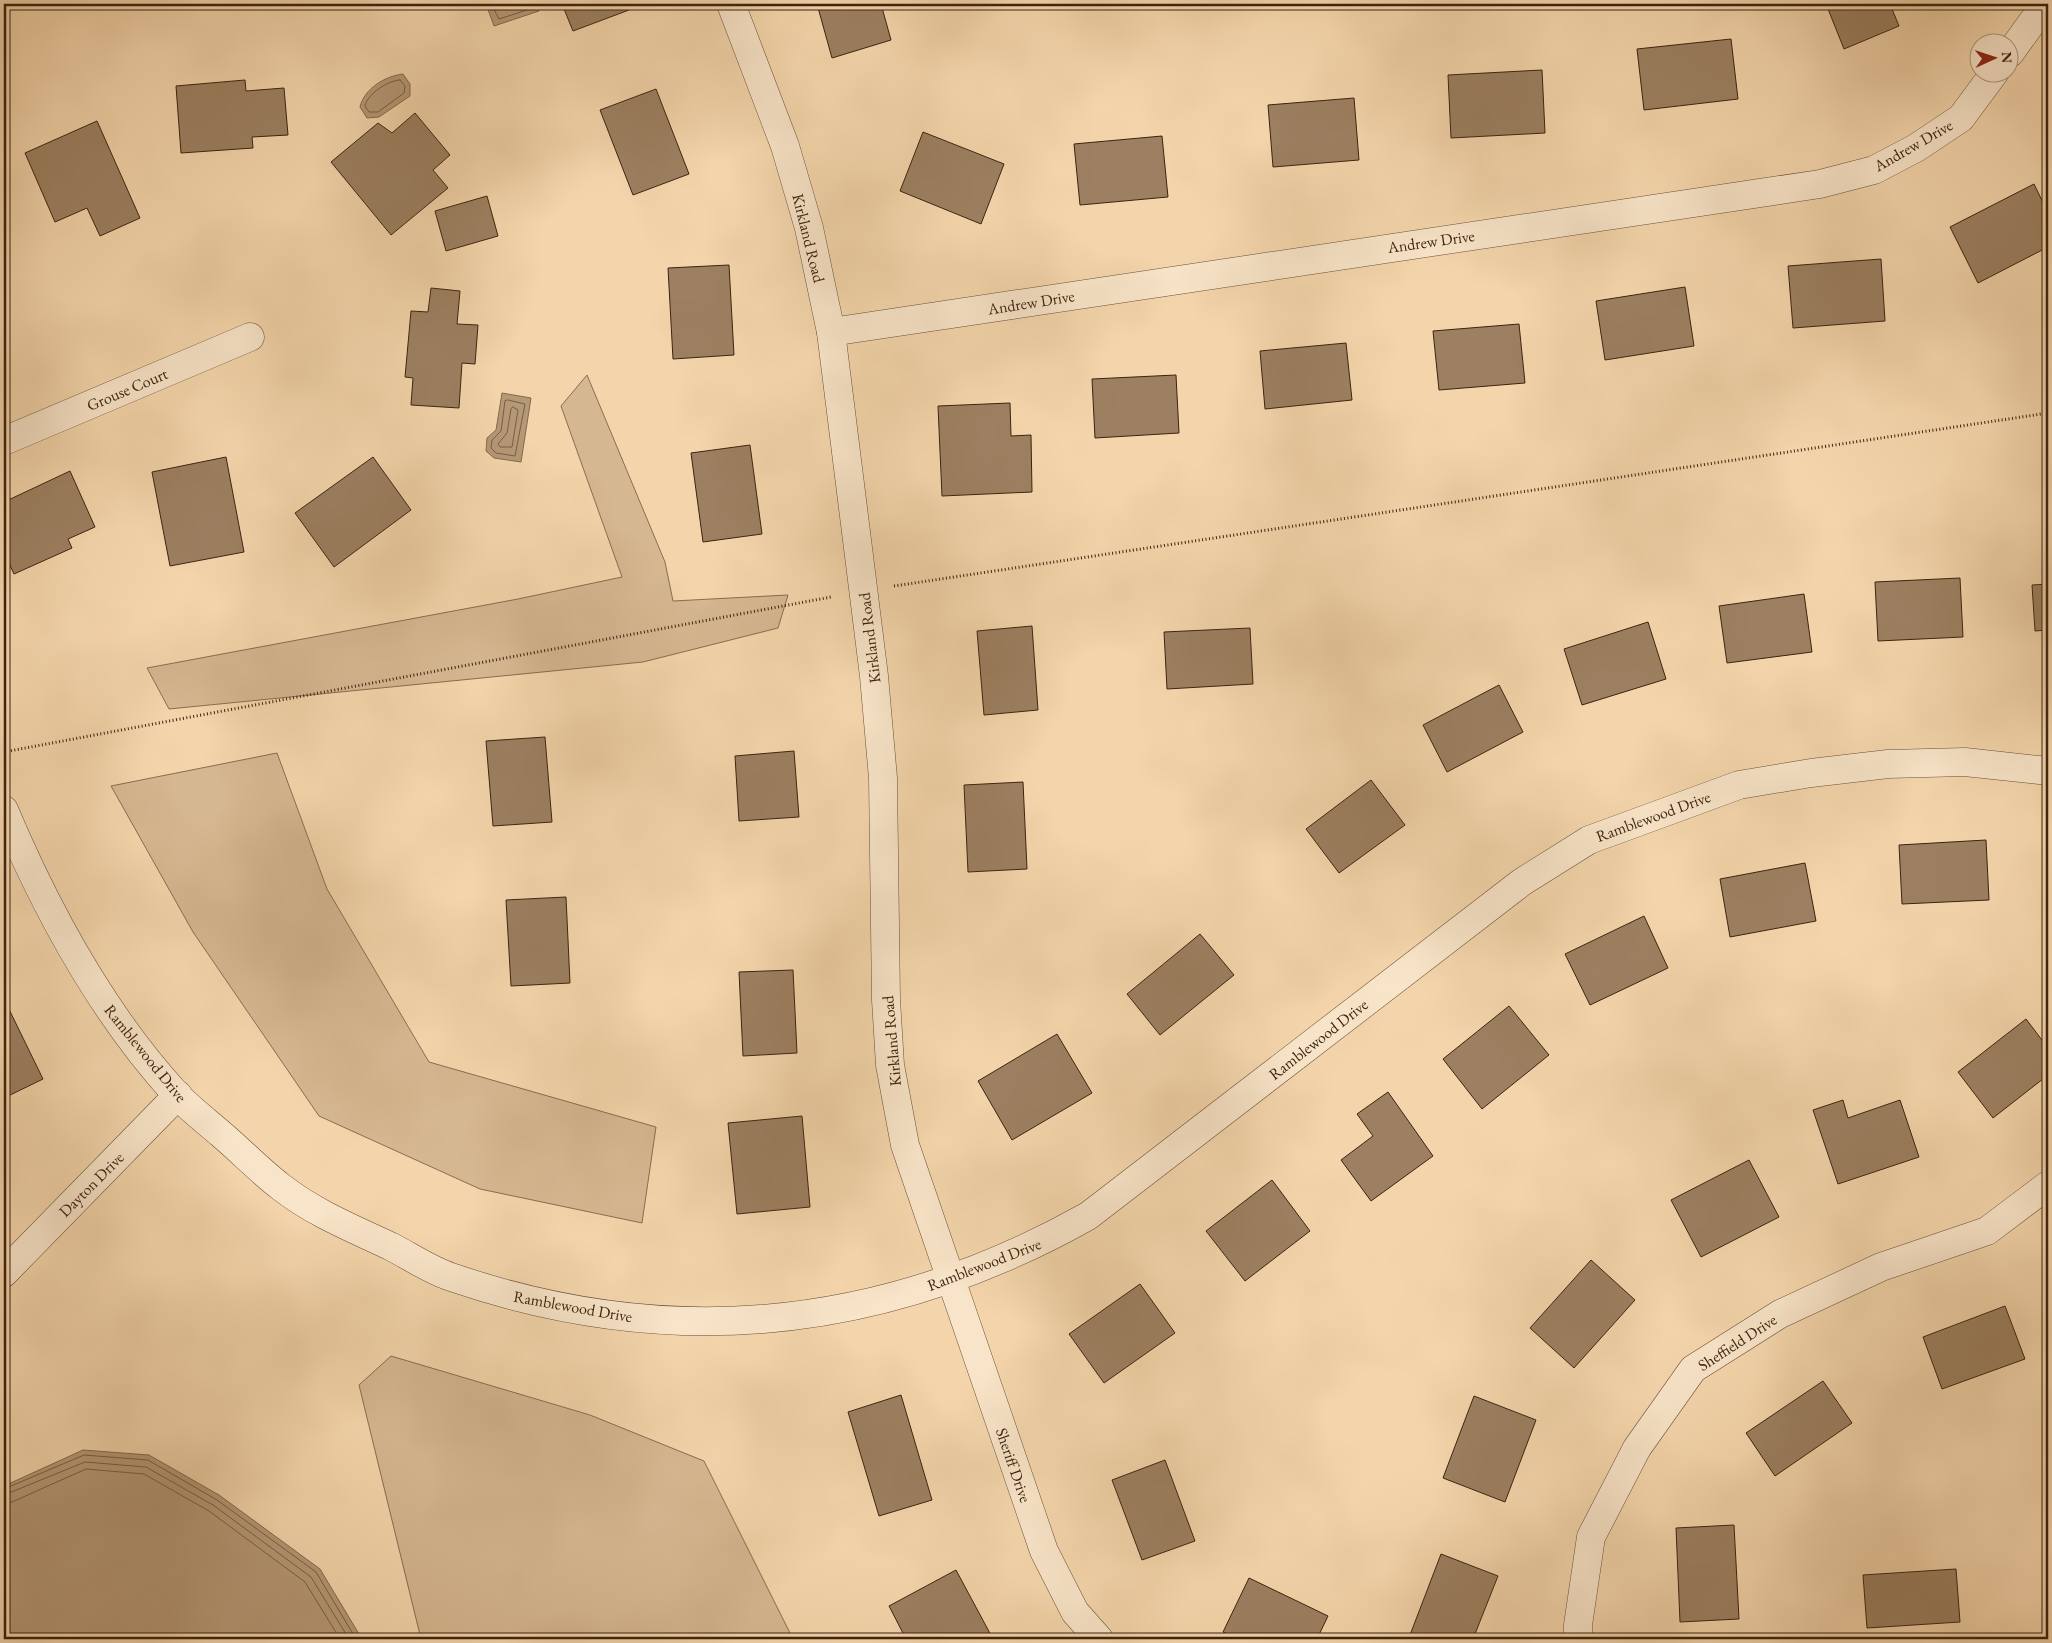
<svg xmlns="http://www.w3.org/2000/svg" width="2052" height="1643" font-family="'EB Garamond',serif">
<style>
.green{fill:#d5b791;stroke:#886d50}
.water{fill:#b59876;stroke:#85694d}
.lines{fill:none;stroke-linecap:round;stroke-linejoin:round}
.shore{stroke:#785e43;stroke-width:1}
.building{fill:#9c8061;stroke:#3c2310}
.minor-casing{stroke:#6a5037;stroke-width:29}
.path{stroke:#3c2310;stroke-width:3;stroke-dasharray:1 2.5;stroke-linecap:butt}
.minor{stroke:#f8e4c8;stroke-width:28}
.labels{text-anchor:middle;stroke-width:4;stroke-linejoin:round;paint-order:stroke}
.street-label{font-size:16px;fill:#3c2310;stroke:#f8e4c8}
</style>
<rect width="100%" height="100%" fill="#f4d5ab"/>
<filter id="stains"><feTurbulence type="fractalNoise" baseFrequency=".004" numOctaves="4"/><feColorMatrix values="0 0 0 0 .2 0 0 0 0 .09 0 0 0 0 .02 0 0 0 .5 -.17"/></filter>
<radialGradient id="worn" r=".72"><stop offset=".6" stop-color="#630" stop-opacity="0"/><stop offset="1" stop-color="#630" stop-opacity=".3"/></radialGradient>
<g class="green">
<polygon points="587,375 665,562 673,601 788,595 778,628 643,662 169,709 147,668 518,599 622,577 561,406"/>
<polygon points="277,753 327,889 429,1062 656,1127 642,1223 480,1189 319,1116 193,932 111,786"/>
<polygon points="391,1356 590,1415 704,1461 793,1639 421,1639 359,1385"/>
</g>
<g class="water">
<polygon points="486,4 536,4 539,11 494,26"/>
<path d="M403,74l7,10v12l-31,21 -12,1 -7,-11c4,-18 25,-31 43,-33z"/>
<polygon points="502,393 531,398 521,462 494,458 486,451 487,438 496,430"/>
<polygon points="83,1450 149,1455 219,1495 320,1569 362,1639 4,1639 4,1486"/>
</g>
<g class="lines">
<g class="shore">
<polyline points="491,4 499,19 530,9 532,4"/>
<path d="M400,80l5,6 -1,7 -26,19h-9l-4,-6c2,-12 24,-26 35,-26z"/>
<polygon points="508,400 525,404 515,456 496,453 491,448 492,440 501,431 505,401"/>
<polygon points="513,407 518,410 512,447 500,447 498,444 507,433 511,409"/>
<polyline points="4,1489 84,1455 148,1460 217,1500 316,1572 356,1639"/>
<polyline points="4,1495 85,1462 146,1467 213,1505 311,1577 349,1639"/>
<polyline points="4,1503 12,1502 86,1469 144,1474 209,1511 305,1582 340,1639"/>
</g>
</g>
<g class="building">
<polygon points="562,4 627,4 629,10 573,31"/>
<polygon points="817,4 881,4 891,40 832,58"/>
<polygon points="1826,4 1890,4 1899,26 1844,49"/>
<polygon points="1731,39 1738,99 1644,110 1637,49"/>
<polygon points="1542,70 1545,133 1451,138 1448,75"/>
<polygon points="245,80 246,91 284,88 288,135 252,137 253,148 181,153 176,86"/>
<polygon points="656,89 689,174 633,195 600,110"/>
<polygon points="1354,98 1359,160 1273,167 1268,105"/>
<polygon points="415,113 450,155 433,170 448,188 391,235 331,162 378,123 392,133"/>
<polygon points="97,121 140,218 100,236 87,208 55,222 25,153"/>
<polygon points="923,132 1004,164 981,224 900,191"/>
<polygon points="1162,136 1168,197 1080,205 1074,144"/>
<polygon points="2034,184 2048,213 2048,247 1978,283 1950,227"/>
<polygon points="487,196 498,236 446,251 435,211"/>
<polygon points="1881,259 1885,321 1793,328 1788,266"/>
<polygon points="729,265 734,355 673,359 668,268"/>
<polygon points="1685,287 1694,346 1605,360 1596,301"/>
<polygon points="431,288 460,291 457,324 478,325 475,364 462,363 459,408 411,405 413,378 405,377 411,311 428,312"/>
<polygon points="1519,324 1525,383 1439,390 1433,331"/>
<polygon points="1346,343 1352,400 1265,409 1260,351"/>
<polygon points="1176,375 1179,433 1095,438 1092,379"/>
<polygon points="1010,403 1011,436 1031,435 1032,492 942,496 938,406"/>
<polygon points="750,445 762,534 703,542 691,453"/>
<polygon points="226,457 244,552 170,566 152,472"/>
<polygon points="373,457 411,510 334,567 295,513"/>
<polygon points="70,471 95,527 68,539 72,548 14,574 4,552 4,502"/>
<polygon points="1960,578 1963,637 1878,641 1875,582"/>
<polygon points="2048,584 2048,630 2035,631 2032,585"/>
<polygon points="1804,594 1812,652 1727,663 1719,606"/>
<polygon points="1648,622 1666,679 1582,705 1564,649"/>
<polygon points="1032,626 1038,710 984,715 977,631"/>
<polygon points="1250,628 1253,684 1167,689 1164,632"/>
<polygon points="1499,685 1523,732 1447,772 1423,725"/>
<polygon points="545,737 552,822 493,826 486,741"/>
<polygon points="794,751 799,817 739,821 735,756"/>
<polygon points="1371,780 1405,825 1339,873 1306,829"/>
<polygon points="1023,782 1027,869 968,872 964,785"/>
<polygon points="1986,840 1989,900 1902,904 1899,845"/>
<polygon points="1805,863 1816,921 1730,937 1720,879"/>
<polygon points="566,897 570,983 511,986 506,900"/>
<polygon points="1644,916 1668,968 1590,1005 1565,954"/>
<polygon points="1200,934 1234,975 1160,1035 1127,994"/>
<polygon points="793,970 797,1053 743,1056 739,972"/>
<polygon points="4,999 43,1079 4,1098"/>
<polygon points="1509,1006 1549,1055 1482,1109 1443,1059"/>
<polygon points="2026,1019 2048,1048 2048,1075 1993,1118 1958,1072"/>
<polygon points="1057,1034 1092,1093 1012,1140 978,1081"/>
<polygon points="1388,1092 1433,1156 1371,1201 1341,1160 1373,1136 1357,1114"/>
<polygon points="1843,1100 1848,1118 1900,1100 1919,1157 1838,1184 1813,1110"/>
<polygon points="802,1116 810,1207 737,1214 728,1123"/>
<polygon points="1749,1160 1779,1217 1701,1257 1671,1200"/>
<polygon points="1272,1180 1310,1231 1245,1281 1206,1231"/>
<polygon points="1591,1260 1635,1300 1574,1368 1530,1328"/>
<polygon points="1140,1284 1175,1333 1104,1383 1069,1334"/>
<polygon points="2005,1306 2025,1359 1942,1389 1923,1337"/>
<polygon points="1823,1381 1852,1423 1775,1476 1746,1433"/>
<polygon points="901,1395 932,1500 879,1516 848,1412"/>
<polygon points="1474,1396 1536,1420 1505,1502 1443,1478"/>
<polygon points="1165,1460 1195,1541 1142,1560 1112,1480"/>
<polygon points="1734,1525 1739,1619 1680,1622 1676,1528"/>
<polygon points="1441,1554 1498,1576 1473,1639 1421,1639 1410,1635"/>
<polygon points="1956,1569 1960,1622 1867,1628 1863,1575"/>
<polygon points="956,1570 993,1639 906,1639 889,1606"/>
<polygon points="1249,1578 1328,1616 1317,1639 1238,1639 1223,1632"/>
</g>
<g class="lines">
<defs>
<g id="minor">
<polyline points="731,4 785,146 809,228 831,332 874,676 883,778 886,1000 890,1065 905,1145 1044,1551 1075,1612 1099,1639"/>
<polyline points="2010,53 2033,21"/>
<polyline points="831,332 1820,184 1874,170 1916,148 1961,118 1995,72"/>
<polyline points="4,441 250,337"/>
<path d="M4,810c43,102 97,202 172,284 13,14 30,27 45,40 20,17 39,37 60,53 33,26 73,42 111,60 19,10 38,23 59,30 222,76 434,53 637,-61l434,-334 67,-42 150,-55 72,-12 77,-9 77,-2 83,9"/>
<polyline points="4,1273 178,1095"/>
<polyline points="1578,1639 1578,1625 1591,1537 1637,1448 1693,1369 1780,1314 1881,1267 1987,1231 2048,1185"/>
</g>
</defs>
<use href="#minor" class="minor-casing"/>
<g class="path">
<polyline points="894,586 2048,413"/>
<polyline points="4,752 831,597"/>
</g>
<use href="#minor" class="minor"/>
</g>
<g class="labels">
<g class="street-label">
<text transform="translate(1913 145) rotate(-30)" y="6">Andrew Drive</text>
<text transform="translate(809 238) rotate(76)" y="6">Kirkland Road</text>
<text transform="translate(1431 241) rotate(-8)" y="6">Andrew Drive</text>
<text transform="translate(1031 302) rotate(-9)" y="6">Andrew Drive</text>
<text transform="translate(127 389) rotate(-23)" y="6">Grouse Court</text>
<text transform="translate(869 638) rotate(-97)" y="6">Kirkland Road</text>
<text transform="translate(1653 816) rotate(-20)" y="6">Ramblewood Drive</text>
<text transform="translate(1318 1039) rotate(-38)" y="6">Ramblewood Drive</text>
<text transform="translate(891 1041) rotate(-95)" y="6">Kirkland Road</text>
<text transform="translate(146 1053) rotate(51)" y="6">Ramblewood Drive</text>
<text transform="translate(91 1184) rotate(-45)" y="6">Dayton Drive</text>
<text transform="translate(984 1264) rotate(-21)" y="6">Ramblewood Drive</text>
<text transform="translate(573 1306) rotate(10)" y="6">Ramblewood Drive</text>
<text transform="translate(1737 1342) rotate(-33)" y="6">Sheffield Drive</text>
<text transform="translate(1014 1465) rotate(71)" y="6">Sheriff Drive</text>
</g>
</g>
<rect width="2052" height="1643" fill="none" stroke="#f4d5ab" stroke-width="20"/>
<rect x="5" y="5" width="2042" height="1633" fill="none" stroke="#3c2310" stroke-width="2.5"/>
<rect x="10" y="10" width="2032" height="1623" fill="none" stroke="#3c2310"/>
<g transform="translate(1994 58) rotate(87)"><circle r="24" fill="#f8e4c8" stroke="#ad977e"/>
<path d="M0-4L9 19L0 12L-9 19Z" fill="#8f2418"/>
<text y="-8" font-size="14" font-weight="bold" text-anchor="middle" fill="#3c2310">N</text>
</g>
<rect width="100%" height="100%" filter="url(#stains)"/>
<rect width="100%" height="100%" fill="url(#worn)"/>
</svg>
